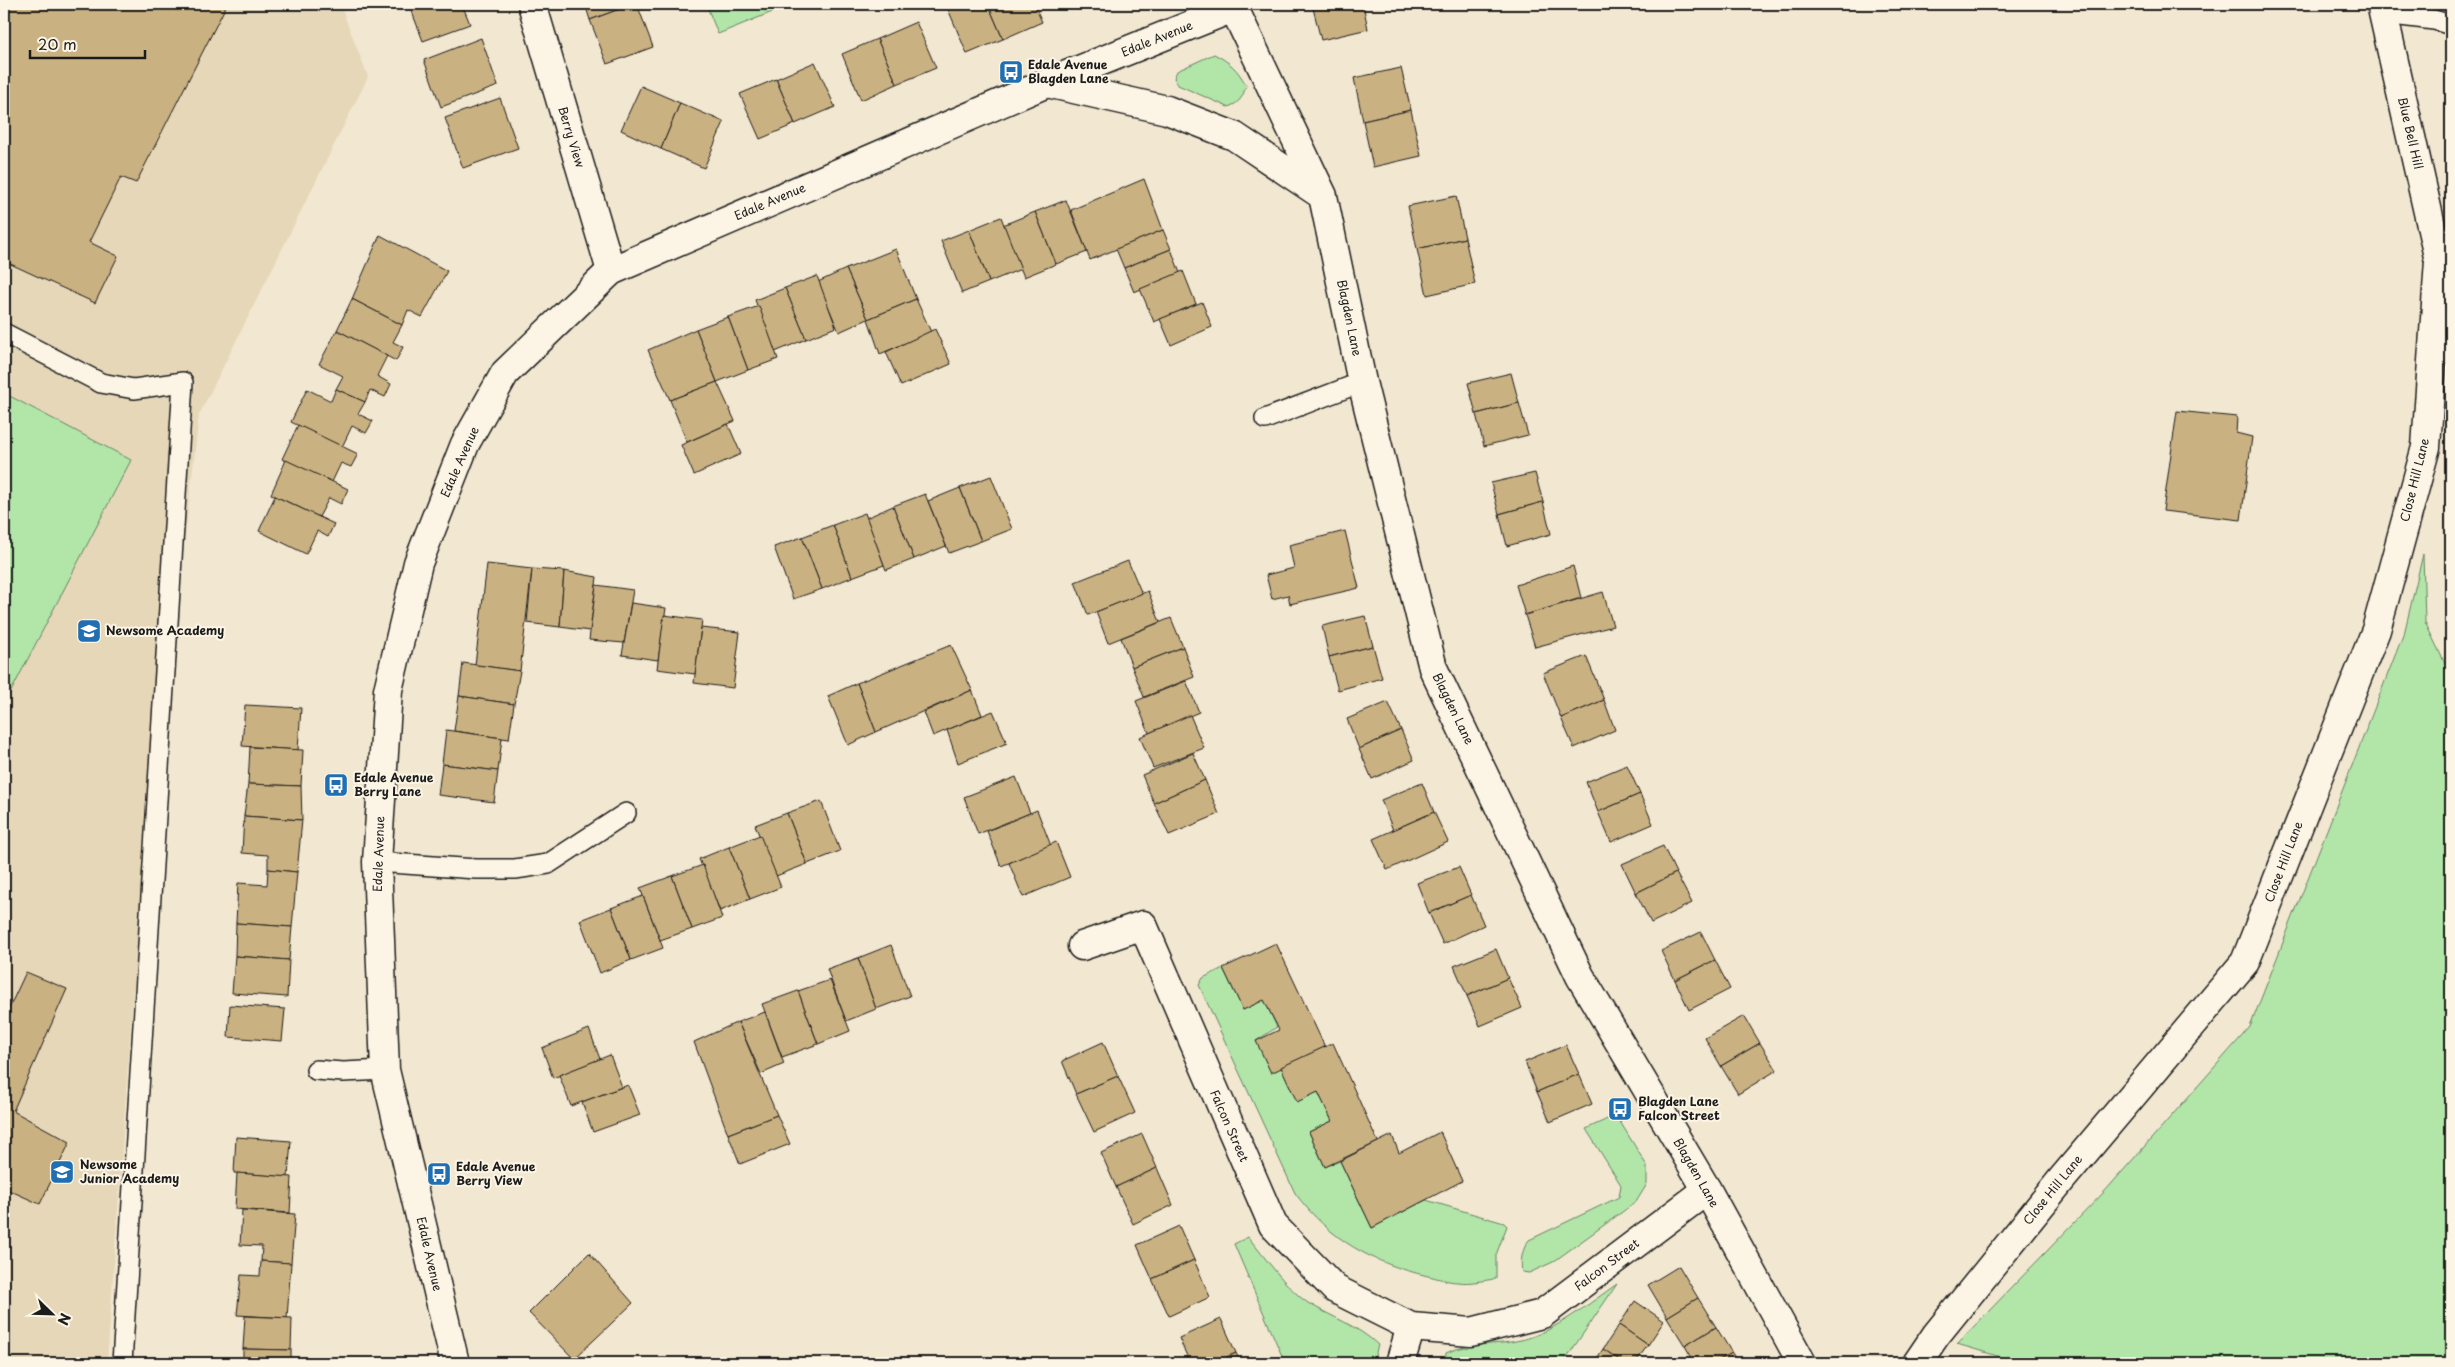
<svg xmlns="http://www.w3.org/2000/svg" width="2455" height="1367" font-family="'Playpen Sans',sans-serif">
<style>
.built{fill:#e6d7b9}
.green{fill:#b1e6a8;stroke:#668162}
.building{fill:#cab181;stroke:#1c1c1c}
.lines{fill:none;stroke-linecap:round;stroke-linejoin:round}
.service-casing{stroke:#1c1c1c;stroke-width:22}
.minor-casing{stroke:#1c1c1c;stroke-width:31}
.service{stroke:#fcf5e5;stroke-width:19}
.minor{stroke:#fcf5e5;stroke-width:28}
.labels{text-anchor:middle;stroke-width:4;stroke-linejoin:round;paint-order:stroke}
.street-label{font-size:12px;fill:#1c1c1c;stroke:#fcf5e5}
.poi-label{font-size:12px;font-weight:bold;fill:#1c1c1c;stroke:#fcf5e5;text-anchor:start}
</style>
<rect width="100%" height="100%" fill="#f2e7d1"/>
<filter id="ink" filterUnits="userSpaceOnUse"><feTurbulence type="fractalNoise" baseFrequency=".02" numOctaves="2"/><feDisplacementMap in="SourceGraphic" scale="10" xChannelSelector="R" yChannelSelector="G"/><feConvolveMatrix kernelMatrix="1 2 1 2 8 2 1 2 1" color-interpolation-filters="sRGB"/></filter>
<g filter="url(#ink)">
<polygon class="built" points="4,4 340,4 368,77 199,415 134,981 107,1363 4,1363"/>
<g class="green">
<polygon points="706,4 792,4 718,34"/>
<path d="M1214,54c16,8 24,16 32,31 -3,12 -6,18 -18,22l-50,-22 -4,-7 3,-7z"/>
<polygon points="4,393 131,460 4,705"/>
<polygon points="2423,554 2425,622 2451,676 2451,1363 2021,1363 1957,1344 2106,1190 2250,1027 2405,630"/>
<path d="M1223,968l20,42 21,-10 13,27 -21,14 25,26 16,34 21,-9 14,29 -23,11 16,35 15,-6 32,67 54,-28 78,23 3,3 -11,29v24c-12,1 -26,5 -38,3 -10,0 -20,-4 -30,-6 -56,-13 -98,-36 -133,-83l-96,-208 4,-7z"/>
<path d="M1616,1115l31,51v18l-11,18 -83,60 -24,11 -7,-1c-2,-11 0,-23 7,-32l90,-43 2,-12 -35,-56z"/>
<path d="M1248,1237c17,20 38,51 60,66 24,14 50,23 70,42l-5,18h-88l-51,-119z"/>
<path d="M1617,1284l-54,79h-118l1,-10c23,-11 50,-7 75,-13 32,-7 70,-38 96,-56z"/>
</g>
<g class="building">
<polygon points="4,4 227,4 136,183 121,177 89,242 118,256 95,303 4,261"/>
<polygon points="409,4 462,4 470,24 423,41"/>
<polygon points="585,4 633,4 590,20"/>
<polygon points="633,4 637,4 653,47 607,64 590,20"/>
<polygon points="959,4 988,4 1003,39 967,54 948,9"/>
<polygon points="988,4 1034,4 1042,22 1003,39"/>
<polygon points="1312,4 1363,4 1368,29 1321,40"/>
<polygon points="916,22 936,68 897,84 877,39"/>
<polygon points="481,38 498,86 441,107 424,60"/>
<polygon points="877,39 897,84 861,100 842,54"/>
<polygon points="815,62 835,107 795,124 776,79"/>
<polygon points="1401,68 1411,110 1363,121 1354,78"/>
<polygon points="776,79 795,124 760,139 740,94"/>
<polygon points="641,86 680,103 661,149 621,130"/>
<polygon points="500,98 518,148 463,168 445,118"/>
<polygon points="680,103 724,122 704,168 661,149"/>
<polygon points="1411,110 1421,156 1373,167 1363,121"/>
<polygon points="1144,179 1163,230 1090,260 1071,210"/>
<polygon points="1456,196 1465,238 1417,249 1408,206"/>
<polygon points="1066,200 1087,252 1056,264 1035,212"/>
<polygon points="1035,212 1056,264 1024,277 1003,225"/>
<polygon points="1001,217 1021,269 989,282 969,230"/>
<polygon points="969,230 989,282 962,293 941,241"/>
<polygon points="1163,230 1171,249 1124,268 1116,249"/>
<polygon points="380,235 447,271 422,317 408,310 402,325 352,299"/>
<polygon points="1465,238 1475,284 1427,295 1417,249"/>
<polygon points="896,249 916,299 868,319 846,269"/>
<polygon points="1171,249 1180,273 1134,292 1124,268"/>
<polygon points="846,269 868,319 839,332 818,282"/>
<polygon points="1183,271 1196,304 1154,322 1140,289"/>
<polygon points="817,276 836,327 806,339 785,288"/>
<polygon points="785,288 806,339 775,352 755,300"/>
<polygon points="352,299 402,325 393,342 403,347 396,361 337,330"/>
<polygon points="916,299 931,332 880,354 868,319"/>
<polygon points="1202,302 1212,327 1171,345 1160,319"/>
<polygon points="759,306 778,359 748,370 728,317"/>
<polygon points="728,317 748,370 717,382 696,329"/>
<polygon points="696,329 717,382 670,400 648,350"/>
<polygon points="935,329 951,364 901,386 886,352"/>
<polygon points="337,330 387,356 377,376 391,384 385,397 370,390 365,402 336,389 343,376 319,364"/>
<polygon points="1511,373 1519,403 1476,414 1468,383"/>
<polygon points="717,382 735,421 687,442 670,400"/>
<polygon points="307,389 331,401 336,389 365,402 358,414 373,421 366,433 352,426 342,447 291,422"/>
<polygon points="1519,403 1528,435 1484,446 1476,414"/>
<polygon points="2177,411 2237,417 2236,433 2252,437 2241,520 2163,511"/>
<polygon points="728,424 741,454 694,475 681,445"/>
<polygon points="298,425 358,454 351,467 341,463 332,482 282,459"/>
<polygon points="286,460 348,489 341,504 329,498 319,517 271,494"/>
<polygon points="1535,473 1543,502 1499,514 1491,483"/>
<polygon points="991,476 1012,529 981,541 960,488"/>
<polygon points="960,488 981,541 949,553 928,501"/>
<polygon points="925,494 946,546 914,559 893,506"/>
<polygon points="275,496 334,524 328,537 317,531 306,554 259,531"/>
<polygon points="1543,502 1551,534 1507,546 1499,514"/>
<polygon points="893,506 914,559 886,570 866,518"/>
<polygon points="865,513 884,565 852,577 833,525"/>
<polygon points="833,525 852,577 822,589 802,537"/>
<polygon points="1345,531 1359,588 1290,604 1288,595 1272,599 1266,575 1294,568 1289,545"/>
<polygon points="802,537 822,589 793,599 774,547"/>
<polygon points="1128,561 1142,594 1088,615 1075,582"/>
<polygon points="487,564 532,569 520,671 475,665"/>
<polygon points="1573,566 1581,598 1525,615 1516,585"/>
<polygon points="532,569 564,571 560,627 527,623"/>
<polygon points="564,571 597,577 590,631 560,627"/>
<polygon points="596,585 633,590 624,643 589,640"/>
<polygon points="1148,591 1160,622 1108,643 1096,612"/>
<polygon points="1603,592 1613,626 1535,647 1525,615"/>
<polygon points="631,603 666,608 658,660 622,655"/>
<polygon points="664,615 702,620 695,674 657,669"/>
<polygon points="1365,616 1373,646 1329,657 1322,626"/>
<polygon points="1171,618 1183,647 1132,667 1121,638"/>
<polygon points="701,628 740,632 733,688 694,683"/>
<polygon points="951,645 972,690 876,732 857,683"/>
<polygon points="1373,646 1382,678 1338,690 1329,657"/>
<polygon points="1183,647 1194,677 1144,697 1132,667"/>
<polygon points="1586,656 1604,700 1561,718 1543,673"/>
<polygon points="463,663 520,671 514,704 459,696"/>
<polygon points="1186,681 1199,712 1149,733 1136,701"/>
<polygon points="857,683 876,732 848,745 828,696"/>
<polygon points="972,690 982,715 933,736 924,712"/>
<polygon points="459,696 514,704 509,739 454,731"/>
<polygon points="1604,700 1615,730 1574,748 1561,718"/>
<polygon points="1388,702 1401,730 1359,749 1347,719"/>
<polygon points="245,705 301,708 298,750 242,746"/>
<polygon points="993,711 1007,743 958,763 947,730"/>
<polygon points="1190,715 1204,748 1153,768 1140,737"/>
<polygon points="446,730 502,738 498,771 442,764"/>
<polygon points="1401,730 1414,760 1372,779 1359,749"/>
<polygon points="250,747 303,750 301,786 248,784"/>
<polygon points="1193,753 1205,780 1154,803 1142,775"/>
<polygon points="442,764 498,771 494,802 438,795"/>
<polygon points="1627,765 1640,794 1598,812 1586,782"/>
<polygon points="1016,777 1030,813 978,834 964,797"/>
<polygon points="1205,780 1219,814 1169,835 1154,803"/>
<polygon points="1422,783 1434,812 1393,830 1381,800"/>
<polygon points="248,784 301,786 302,820 244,816"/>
<polygon points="1640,794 1653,824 1611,842 1598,812"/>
<polygon points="821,801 840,851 807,864 787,813"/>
<polygon points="1037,810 1051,846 1001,866 987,831"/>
<polygon points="1434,812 1448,842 1387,870 1373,839"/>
<polygon points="787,813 807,864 776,876 755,825"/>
<polygon points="244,816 302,820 297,872 268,869 268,855 242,853"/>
<polygon points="760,835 781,887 750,899 729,847"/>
<polygon points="1056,842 1070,877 1023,897 1009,863"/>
<polygon points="1663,846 1676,873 1636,893 1622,864"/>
<polygon points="729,847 750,899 720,911 699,859"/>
<polygon points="703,865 722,918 692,929 672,876"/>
<polygon points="1459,867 1471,895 1429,913 1417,883"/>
<polygon points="268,869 297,872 292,927 236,923 238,883 267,885"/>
<polygon points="1676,873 1692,903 1651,923 1636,893"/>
<polygon points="672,876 692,929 660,940 640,888"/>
<polygon points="1471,895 1484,925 1443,944 1429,913"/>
<polygon points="643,896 663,948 631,960 611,908"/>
<polygon points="611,908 631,960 600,973 580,920"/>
<polygon points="236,923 292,927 289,960 235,956"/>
<polygon points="1701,932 1715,960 1675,980 1661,951"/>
<polygon points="1276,943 1325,1047 1271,1073 1256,1041 1279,1030 1264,1000 1243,1010 1223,968"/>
<polygon points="891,945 910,996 876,1009 858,958"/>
<polygon points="1496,949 1508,978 1467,996 1454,966"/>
<polygon points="235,956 289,960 287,997 232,993"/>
<polygon points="858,958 876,1009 846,1021 827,969"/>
<polygon points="1715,960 1730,989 1689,1010 1675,980"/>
<polygon points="26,972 67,989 13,1111 70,1142 40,1204 4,1188 4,1019"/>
<polygon points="1508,978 1522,1008 1480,1026 1467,996"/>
<polygon points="830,980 850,1031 818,1044 798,991"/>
<polygon points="798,991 818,1044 782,1057 762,1004"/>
<polygon points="230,1005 285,1009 282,1041 228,1037"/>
<polygon points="765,1012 784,1064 761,1074 738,1022"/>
<polygon points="1744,1016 1760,1043 1721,1066 1705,1038"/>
<polygon points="738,1022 777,1115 728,1134 694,1042"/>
<polygon points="589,1029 600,1059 553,1078 542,1048"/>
<polygon points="1103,1042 1118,1076 1076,1094 1062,1061"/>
<polygon points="1333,1043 1378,1142 1325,1167 1309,1132 1332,1121 1318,1092 1297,1102 1281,1067"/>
<polygon points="1760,1043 1777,1070 1738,1094 1721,1066"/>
<polygon points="1566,1045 1579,1074 1537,1092 1525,1062"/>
<polygon points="610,1055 622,1087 571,1106 559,1075"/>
<polygon points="1579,1074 1592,1104 1550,1122 1537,1092"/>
<polygon points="1118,1076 1135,1113 1094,1132 1076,1094"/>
<polygon points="628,1085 640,1115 593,1132 582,1102"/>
<polygon points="777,1115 790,1144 740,1164 728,1134"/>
<polygon points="1440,1132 1462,1181 1372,1228 1340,1161 1392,1135 1399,1153"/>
<polygon points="1142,1134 1157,1168 1116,1187 1101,1153"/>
<polygon points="236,1137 291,1141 288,1177 234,1173"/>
<polygon points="1157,1168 1173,1205 1133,1224 1116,1187"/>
<polygon points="237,1173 292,1177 290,1213 235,1209"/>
<polygon points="242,1210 295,1214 291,1263 261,1261 262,1246 240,1245"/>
<polygon points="1179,1226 1194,1260 1152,1279 1137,1245"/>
<polygon points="589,1253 633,1303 574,1359 529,1313"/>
<polygon points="1194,1260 1210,1297 1169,1316 1152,1279"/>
<polygon points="261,1261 291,1263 287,1318 237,1315 241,1275 260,1276"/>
<polygon points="1679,1266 1698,1298 1667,1317 1648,1285"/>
<polygon points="1698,1298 1716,1327 1685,1346 1667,1317"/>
<polygon points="1635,1301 1664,1321 1648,1345 1619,1325"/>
<polygon points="245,1316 292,1318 291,1350 243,1349"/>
<polygon points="1221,1319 1236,1353 1213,1363 1190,1363 1179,1338"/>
<polygon points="1619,1325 1648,1345 1635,1363 1624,1363 1603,1349"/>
<polygon points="1716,1327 1732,1353 1714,1363 1695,1363 1685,1346"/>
<polygon points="243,1349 291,1350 291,1363 243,1363"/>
<polygon points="1603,1349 1624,1363 1594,1363"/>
<polygon points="1236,1353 1241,1363 1213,1363"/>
<polygon points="1732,1353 1738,1363 1714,1363"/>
</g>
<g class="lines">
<defs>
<g id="service">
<polyline points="2384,14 2434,20 2451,25"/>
<polyline points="4,333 101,383 134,389 183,382 122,1363"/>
<polyline points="1265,419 1362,382"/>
<polyline points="377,862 476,869 515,869 548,864 626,813"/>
<polyline points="316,1070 343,1072 385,1070"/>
</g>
<g id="minor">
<polyline points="532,4 611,271"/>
<polyline points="1232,4 1323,196 1362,382 1433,668 1580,976 1707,1190 1802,1363"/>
<polyline points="1047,83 1167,110 1234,136 1322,195"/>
<polyline points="1082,946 1143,925 1273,1225 1335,1289 1411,1327 1471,1332 1542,1314 1707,1190"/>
<polyline points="455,1363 385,1070 377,862 388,690 418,563 465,444 505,373 611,271 1047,83 1233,8"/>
<polyline points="1400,1363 1411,1327"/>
<polyline points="1917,1363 1936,1335 2062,1179 2245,962 2376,630 2426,447 2439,261 2381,4"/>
</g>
</defs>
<use href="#service" class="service-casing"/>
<use href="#minor" class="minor-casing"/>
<use href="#service" class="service"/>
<use href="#minor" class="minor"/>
</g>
</g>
<defs>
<symbol id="bus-square" viewBox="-11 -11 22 22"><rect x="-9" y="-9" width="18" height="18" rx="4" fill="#1f6fb2" stroke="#fcf5e5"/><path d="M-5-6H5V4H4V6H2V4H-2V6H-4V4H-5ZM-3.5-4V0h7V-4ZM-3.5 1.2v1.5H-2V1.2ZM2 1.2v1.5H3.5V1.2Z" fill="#fff"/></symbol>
<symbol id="school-square" viewBox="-11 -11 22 22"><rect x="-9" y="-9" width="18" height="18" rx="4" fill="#1f6fb2" stroke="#fcf5e5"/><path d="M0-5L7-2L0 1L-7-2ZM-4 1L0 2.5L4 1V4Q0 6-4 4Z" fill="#fff"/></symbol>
</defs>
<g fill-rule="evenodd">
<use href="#bus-square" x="997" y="58" width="28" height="28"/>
<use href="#school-square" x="75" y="617" width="28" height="28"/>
<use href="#bus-square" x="322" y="771" width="28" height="28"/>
<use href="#bus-square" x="1606" y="1095" width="28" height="28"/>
<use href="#school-square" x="48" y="1158" width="28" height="28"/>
<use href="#bus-square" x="425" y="1160" width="28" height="28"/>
</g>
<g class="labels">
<g class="street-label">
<text transform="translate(1157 39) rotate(-22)" y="4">Edale Avenue</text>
<text transform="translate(2410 133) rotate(77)" y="4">Blue Bell Hill</text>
<text transform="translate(571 137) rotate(73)" y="4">Berry View</text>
<text transform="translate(770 202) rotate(-23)" y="4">Edale Avenue</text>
<text transform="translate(1349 318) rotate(78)" y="4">Blagden Lane</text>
<text transform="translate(460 462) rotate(-66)" y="4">Edale Avenue</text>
<text transform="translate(2415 480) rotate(-76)" y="4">Close Hill Lane</text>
<text transform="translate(1453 709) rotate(64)" y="4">Blagden Lane</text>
<text transform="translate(379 854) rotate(-88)" y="4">Edale Avenue</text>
<text transform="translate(2284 862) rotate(-69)" y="4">Close Hill Lane</text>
<text transform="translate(1229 1126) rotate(66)" y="4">Falcon Street</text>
<text transform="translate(1696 1173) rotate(60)" y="4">Blagden Lane</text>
<text transform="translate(2053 1190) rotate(-51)" y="4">Close Hill Lane</text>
<text transform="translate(429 1254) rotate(77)" y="4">Edale Avenue</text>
<text transform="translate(1607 1265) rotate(-37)" y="4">Falcon Street</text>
</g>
<g class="poi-label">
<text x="1028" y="69">Edale Avenue<tspan x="1028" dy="14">Blagden Lane</tspan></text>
<text x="106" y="635">Newsome Academy</text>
<text x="354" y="782">Edale Avenue<tspan x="354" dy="14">Berry Lane</tspan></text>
<text x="1638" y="1106">Blagden Lane<tspan x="1638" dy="14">Falcon Street</tspan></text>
<text x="80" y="1169">Newsome<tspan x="80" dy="14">Junior Academy</tspan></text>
<text x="456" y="1171">Edale Avenue<tspan x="456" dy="14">Berry View</tspan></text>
</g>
</g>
<rect width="2455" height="1367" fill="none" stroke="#fcf5e5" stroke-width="20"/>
<rect x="10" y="10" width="2435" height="1347" fill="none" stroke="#1c1c1c" stroke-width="2" filter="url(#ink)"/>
<g transform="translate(52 1314) rotate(113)" stroke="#fcf5e5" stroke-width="4" paint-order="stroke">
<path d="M0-4L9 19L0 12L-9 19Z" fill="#1c1c1c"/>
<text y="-8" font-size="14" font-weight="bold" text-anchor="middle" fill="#1c1c1c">N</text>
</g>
<path d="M30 50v8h115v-8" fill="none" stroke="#1c1c1c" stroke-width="2.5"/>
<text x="38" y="50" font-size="15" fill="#1c1c1c" stroke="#fcf5e5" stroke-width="4" paint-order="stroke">20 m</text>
</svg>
